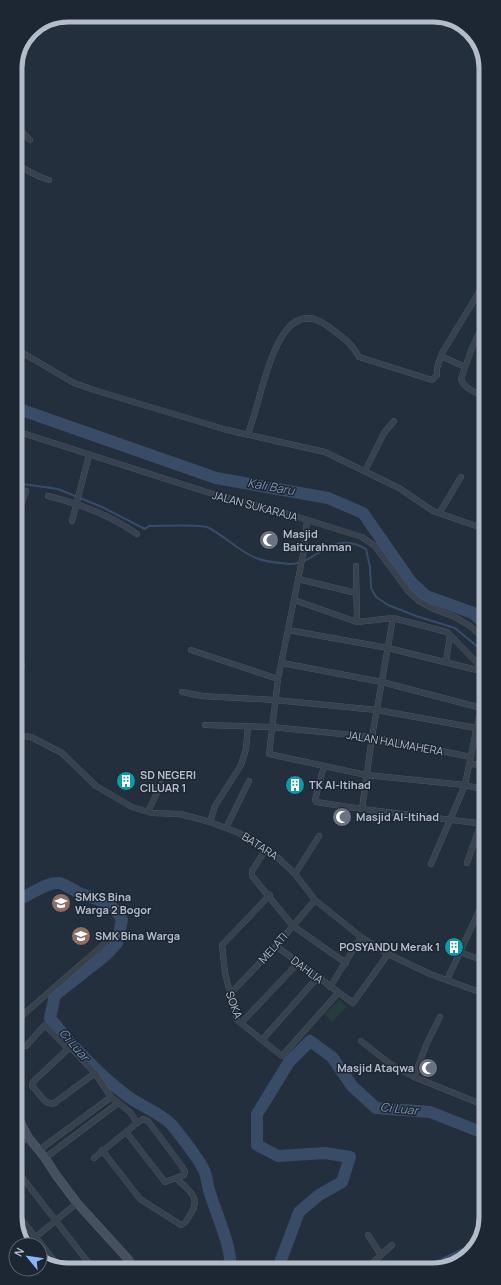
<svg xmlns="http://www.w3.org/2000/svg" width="501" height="1285" font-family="Manrope,sans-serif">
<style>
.green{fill:#263c3f}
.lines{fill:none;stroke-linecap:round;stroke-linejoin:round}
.stream{stroke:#394c67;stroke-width:2}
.river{stroke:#394c67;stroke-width:12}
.street-casing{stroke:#565f6c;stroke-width:6}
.secondary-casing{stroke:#565f6c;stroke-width:9}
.street{stroke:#38414e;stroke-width:5.5}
.secondary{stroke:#465061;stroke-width:8}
.labels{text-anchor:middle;stroke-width:3;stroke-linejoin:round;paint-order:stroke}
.street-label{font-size:11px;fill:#b4bcc9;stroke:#1d2633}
.poi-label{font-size:11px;font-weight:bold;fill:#b4bcc9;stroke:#1d2633;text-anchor:start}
.water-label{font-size:12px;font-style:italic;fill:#7c92b1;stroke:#1d2633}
.rim{fill:none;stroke:#b4bcc9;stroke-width:5}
</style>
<rect width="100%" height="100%" fill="#242f3e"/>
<polygon class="green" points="339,1000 347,1007 332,1022 325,1014"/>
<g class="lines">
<path class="stream" d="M16,483l42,6 44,18 43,22 4,-3c11,0 49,-2 58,1 17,8 31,24 49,31 9,4 24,5 33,6 26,2 42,-36 77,-15l4,18 1,21 5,9 12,8 28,11 39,12 30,25"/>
<g class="river">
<polyline points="16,408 216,478 328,498 363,513 411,582 426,596 473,613 485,624"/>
<path d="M17,892l7,5c10,-5 24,-15 35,-14 6,1 14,7 20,10 19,8 32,6 43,27l-5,23 -11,12 -51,40 -5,23c22,28 47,55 76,77 14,11 33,17 46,30 8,10 26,33 32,45 3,6 3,14 5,20 8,27 21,51 22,79"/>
<polyline points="437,1267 468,1252 477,1245"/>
<polyline points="278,1268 299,1212 319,1195 342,1182 350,1157 325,1153 278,1156 257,1145 257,1114 289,1062 310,1041 332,1057 352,1086 376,1108 430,1112 486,1134"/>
</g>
<defs>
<g id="street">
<polyline points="15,92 21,89"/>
<polyline points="15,125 30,140"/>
<polyline points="15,164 40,177 49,180"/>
<path d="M484,323l-12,25 -11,31c3,10 15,13 23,18"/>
<polyline points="16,349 74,383 94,390 227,430 325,452 399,488 433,511 479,527 484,526"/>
<polyline points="441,356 465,367"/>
<polyline points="16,431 219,496 272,509 362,537 375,546 408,591 419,601 434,609 455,617 470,626 485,639"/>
<path d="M248,434c5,-15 10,-31 14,-47 9,-28 25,-92 67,-60 12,9 23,16 30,30l73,23 5,-5v-7l5,-15 42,-69"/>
<polyline points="365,471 384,433 394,421"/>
<polyline points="16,490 26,491 16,518"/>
<path d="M48,496c33,8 62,19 89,38"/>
<polyline points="440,512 461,477"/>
<polyline points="307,520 304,550 278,679 269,754 366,775 465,785 485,790"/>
<polyline points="72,521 89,455"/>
<polyline points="356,566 357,622"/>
<polyline points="298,579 356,593"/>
<polyline points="294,600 357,622 393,618 447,632 450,635 446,662"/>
<polyline points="393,618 372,737 362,809 485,824"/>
<polyline points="288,630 388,648 485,672"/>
<polyline points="450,635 485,671"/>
<polyline points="191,650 278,679"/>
<polyline points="282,663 382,682 485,709"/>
<polyline points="16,670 22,665"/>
<polyline points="182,692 202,696 275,700 377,710 476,728"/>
<polyline points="205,725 271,727 372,737 471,757"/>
<polyline points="475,734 485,736"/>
<polyline points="17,735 31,737 62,753 96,786 132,807 152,813 180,814 210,822 239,833 275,855 295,874 315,900 361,937 388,954 430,974 485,994"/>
<polyline points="470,764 485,765"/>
<polyline points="324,766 315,800 316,802 362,809"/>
<polyline points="148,812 161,784"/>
<polyline points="210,822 215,806 241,765 246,749 248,726"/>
<polyline points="226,828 249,781"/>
<polyline points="266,849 252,871 252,876 293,926 346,963"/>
<polyline points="467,863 481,823"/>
<polyline points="431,864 465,785 485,687"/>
<polyline points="295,874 319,836"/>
<polyline points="270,895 222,945 225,973 237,1020 282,1056 338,993"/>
<polyline points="276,946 353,1003 388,954"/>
<polyline points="459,952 485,961"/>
<polyline points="447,980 485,898"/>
<polyline points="330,987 361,937"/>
<polyline points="229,995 276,946 315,900"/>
<polyline points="17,1020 117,933"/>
<polyline points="241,1023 298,963"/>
<polyline points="262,1040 317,978"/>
<polyline points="361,1041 389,1063 414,1077 486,1106"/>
<polyline points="26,1046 45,1025 68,1049 72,1048 95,1073 111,1097 130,1112 137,1123 143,1119 148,1121 181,1165 185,1172 184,1175 165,1182 127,1133"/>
<polyline points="68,1049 33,1082 32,1086 46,1102 53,1104 95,1073"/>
<polyline points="17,1061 19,1071 17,1079"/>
<polyline points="414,1077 427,1043 440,1017"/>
<polyline points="18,1144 28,1137"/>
<path d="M102,1150l38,49 41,26c6,-2 7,-7 10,-12 11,-16 -4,-24 -15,-35"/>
<polyline points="38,1151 111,1097"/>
<polyline points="45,1158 118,1103"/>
<polyline points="94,1158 137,1123"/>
<polyline points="18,1172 94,1270"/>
<polyline points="18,1215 61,1269"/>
<polyline points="368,1235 381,1255"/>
<polyline points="26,1245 77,1203"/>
<polyline points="173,1266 175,1269"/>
<polyline points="446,1267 447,1267"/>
<polyline points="367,1268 392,1245"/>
</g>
<polyline id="secondary" points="17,1116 28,1137 45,1158 56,1175 77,1203 127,1258 135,1269"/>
</defs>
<use href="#street" class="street-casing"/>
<use href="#secondary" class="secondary-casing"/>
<use href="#street" class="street"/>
<use href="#secondary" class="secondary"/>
</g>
<defs>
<symbol id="mosque-disc" viewBox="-11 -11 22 22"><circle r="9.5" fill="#6b7280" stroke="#1d2633"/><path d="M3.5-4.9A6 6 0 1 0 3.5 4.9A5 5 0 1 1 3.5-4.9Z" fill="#fff"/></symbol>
<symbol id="building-disc" viewBox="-11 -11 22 22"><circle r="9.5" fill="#0f9aa8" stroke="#1d2633"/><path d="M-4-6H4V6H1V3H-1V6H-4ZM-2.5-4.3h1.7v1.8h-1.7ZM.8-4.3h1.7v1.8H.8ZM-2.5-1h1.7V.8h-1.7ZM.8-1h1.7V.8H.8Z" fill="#fff"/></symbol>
<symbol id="school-disc" viewBox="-11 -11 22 22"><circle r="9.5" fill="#8d6e63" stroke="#1d2633"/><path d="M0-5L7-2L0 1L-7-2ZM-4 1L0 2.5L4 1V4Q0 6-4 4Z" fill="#fff"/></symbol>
</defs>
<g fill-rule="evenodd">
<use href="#mosque-disc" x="258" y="529" width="22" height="22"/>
<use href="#building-disc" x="115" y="770" width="22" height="22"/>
<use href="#building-disc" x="284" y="774" width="22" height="22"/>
<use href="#mosque-disc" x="331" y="806" width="22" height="22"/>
<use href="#school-disc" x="50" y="892" width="22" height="22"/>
<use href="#school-disc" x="70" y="925" width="22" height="22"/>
<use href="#building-disc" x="443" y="936" width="22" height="22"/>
<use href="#mosque-disc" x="417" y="1057" width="22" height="22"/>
</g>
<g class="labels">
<g class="street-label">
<text transform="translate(255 506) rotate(15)" y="4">JALAN SUKARAJA</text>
<text transform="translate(395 743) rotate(10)" y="4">JALAN HALMAHERA</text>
<text transform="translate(260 846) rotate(33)" y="4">BATARA</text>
<text transform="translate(273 948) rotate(-48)" y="4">MELATI</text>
<text transform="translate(307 970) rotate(37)" y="4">DAHLIA</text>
<text transform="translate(234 1005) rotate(70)" y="4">SOKA</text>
</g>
<g class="poi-label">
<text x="283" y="538">Masjid<tspan x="283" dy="13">Baiturahman</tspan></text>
<text x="140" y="779">SD NEGERI<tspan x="140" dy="13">CILUAR 1</tspan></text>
<text x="309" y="789">TK Al-Itihad</text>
<text x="356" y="821">Masjid Al-Itihad</text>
<text x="75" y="901">SMKS Bina<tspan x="75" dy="13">Warga 2 Bogor</tspan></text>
<text x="95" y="940">SMK Bina Warga</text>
<text x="440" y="951" text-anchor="end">POSYANDU Merak 1</text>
<text x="414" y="1072" text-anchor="end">Masjid Ataqwa</text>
</g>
<g class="water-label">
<text transform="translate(271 487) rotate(10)" y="4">Kali Baru</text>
<text transform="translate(74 1045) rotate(49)" y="4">Ci Luar</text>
<text transform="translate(399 1109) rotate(6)" y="4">Ci Luar</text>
</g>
</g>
<path d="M0 0H501V1285H0ZM68 22H433A46 46 0 0 1 479 68V1217A46 46 0 0 1 433 1263H68A46 46 0 0 1 22 1217V68A46 46 0 0 1 68 22Z" fill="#1d2633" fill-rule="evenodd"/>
<path class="rim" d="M68 22H433A46 46 0 0 1 479 68V1217A46 46 0 0 1 433 1263H68A46 46 0 0 1 22 1217V68A46 46 0 0 1 68 22Z"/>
<g transform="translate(28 1257) rotate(299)"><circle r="19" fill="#1d2633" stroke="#59626f"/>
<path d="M0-3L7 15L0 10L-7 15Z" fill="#8ab4f8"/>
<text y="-6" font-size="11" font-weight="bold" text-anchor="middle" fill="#b4bcc9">N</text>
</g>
</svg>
